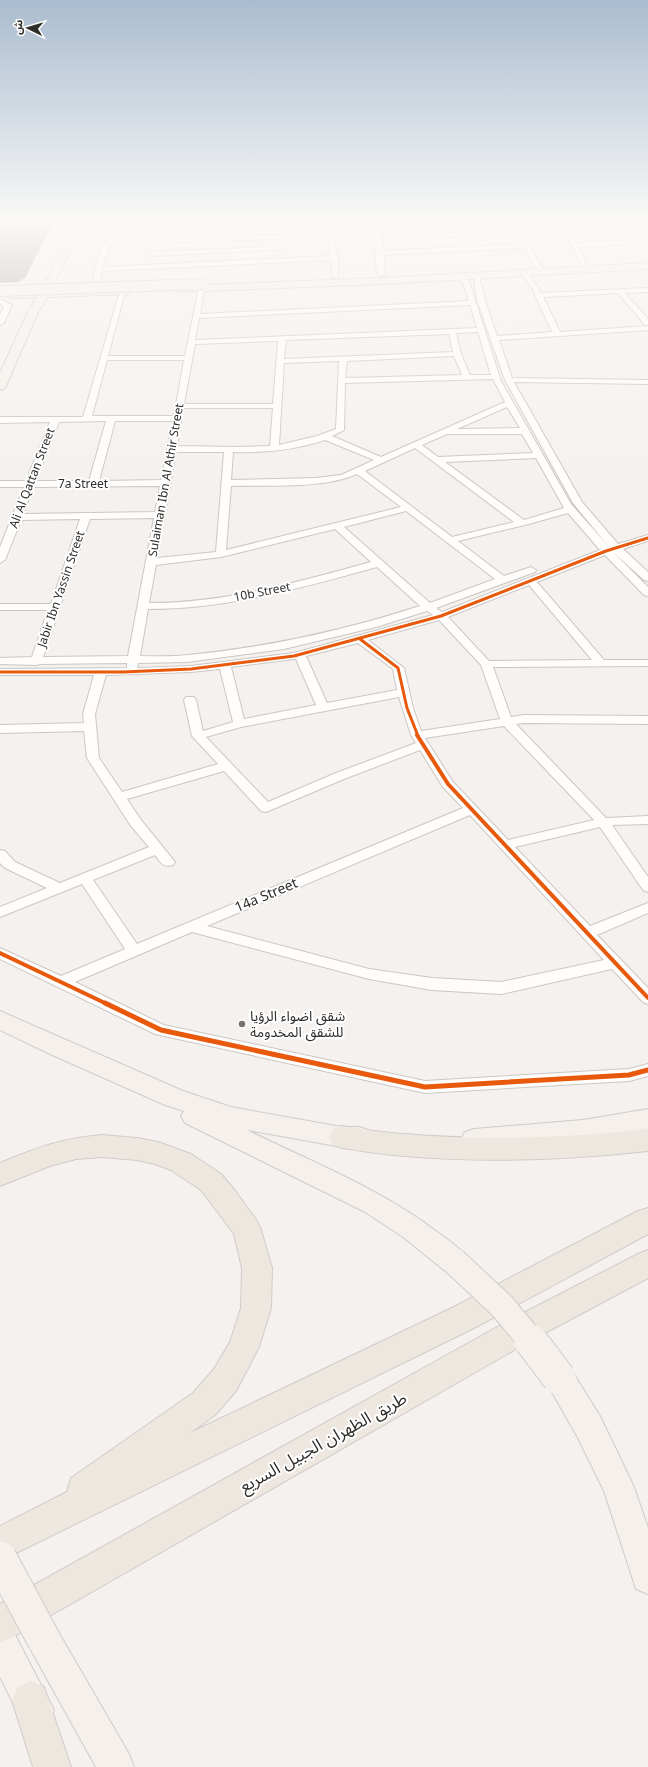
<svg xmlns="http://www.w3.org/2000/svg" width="648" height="1767" font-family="'Noto Sans','Noto Sans Arabic',sans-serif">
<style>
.building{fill:#a6a3a1}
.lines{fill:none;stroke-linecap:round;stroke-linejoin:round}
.minor-casing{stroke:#cac7c4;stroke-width:2}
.tertiary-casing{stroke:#cac7c4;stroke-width:2}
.primary-casing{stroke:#ceccca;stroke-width:2}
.motorway-casing{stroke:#ceccca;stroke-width:2}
.minor{fill:#fefdfc;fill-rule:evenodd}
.tertiary{fill:#fefdfc;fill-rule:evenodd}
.primary{fill:#f5f0eb;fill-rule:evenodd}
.motorway{fill:#eee7e0;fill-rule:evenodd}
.primary-bridge-far2-casing{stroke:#ceccca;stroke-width:12;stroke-linecap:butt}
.primary-bridge-far1-casing{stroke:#ceccca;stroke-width:28;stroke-linecap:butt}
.primary-bridge-casing{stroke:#ceccca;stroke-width:35;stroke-linecap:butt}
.primary-bridge-far2{stroke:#f5f0eb;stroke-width:10}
.primary-bridge-far1{stroke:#f5f0eb;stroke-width:26}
.primary-bridge{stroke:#f5f0eb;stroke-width:33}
.cycleway-far2-casing{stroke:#fff;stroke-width:5}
.cycleway-far1-casing{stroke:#fff;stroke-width:6}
.cycleway-casing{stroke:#fff;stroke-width:8}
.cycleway-far2{stroke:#e8590c;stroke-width:3}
.cycleway-far1{stroke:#e8590c;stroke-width:4}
.cycleway{stroke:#e8590c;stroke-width:5}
.poi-dot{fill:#75726f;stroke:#fff;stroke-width:1.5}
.labels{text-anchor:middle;stroke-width:4;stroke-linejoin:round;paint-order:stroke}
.far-street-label{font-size:12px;fill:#302e2b;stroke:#fff}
.street-label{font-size:14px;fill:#302e2b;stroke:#fff}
.poi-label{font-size:14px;fill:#302e2b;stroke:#fff;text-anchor:start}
.near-street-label{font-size:17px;fill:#302e2b;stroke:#fff}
</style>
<rect width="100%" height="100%" fill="#f5f1ee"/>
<polygon class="building" points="0,223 53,223 25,278 18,282 0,283"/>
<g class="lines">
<defs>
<g id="minor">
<path d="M116,223l122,1 3,2 -3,2 -118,-1 -10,18 -7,22 228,-11 -4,-19 -172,6 -3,-2 3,-2 171,-6 -2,-10h6l8,35v18l-3,2 -3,-2v-16l-230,11 -3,15 -5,1c-4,-14 12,-53 22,-64z"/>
<polygon points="560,223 566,223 576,243 648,239 648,243 578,247 587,265 584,267 581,265"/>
<polygon points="648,224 648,228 620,229 617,227 620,225"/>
<polygon points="520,229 522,230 522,232 436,238 433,236 436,234"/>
<polygon points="523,237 526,239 542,268 541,269 537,269 525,248 379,255 376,253 379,251 523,244 520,239"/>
<polygon points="288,246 291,248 290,249 150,256 147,254 150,252"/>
<path d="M516,272c12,-2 20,11 25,21l107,-5v4l-23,1 23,26v6h-3l-27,-32 -75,4 17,35 88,-6v4l-149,10 13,38 136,2v4l-134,-2 68,120 36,42 30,-9v6l-25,8 25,23v9l-4,-1 -31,-28 35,35v9l-4,-1 -39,-40 -68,27 67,78h44v6l-155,1 18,50 13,-2 124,1v8l-124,-1 -8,1 90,94 42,-2v8l-36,1 36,52v15l-5,-2 -43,-63 -85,20 75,79 58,-23v10l-51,22 51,53v16l-5,-2 -31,-33 -111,25 -69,-4 -63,-11 -177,-47 -117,50 89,43 261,56 204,-12 19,-5v12l-19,5 -204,12 -270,-59 -155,-75v-11l61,28 64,-27 -43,-65 -82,33v-10l47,-19 -42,-20 -5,-5v-13l5,1 10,11 45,21 89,-36 -18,-21 -44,-68 -3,-27 -84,2v-8l84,-2 -1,-9 11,-39h-94v-6l127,-1v-5l-87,1 -4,1 -36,-1v-6l32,-1 16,-47h-48v-6h51l29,-85 -59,1 -16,40 -5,3v-16l24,-60h-24v-6h26l24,-59 -50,1v-6h83l37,-126 5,1 -17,64h77l14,-69 5,1 -4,26 269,-13 -6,-19 -9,-6 3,-2 12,7 32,100 70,123 38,43 -36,-44 -68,-123 -28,-80 -3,-20 3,-4 8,-2v2l-5,4 5,20 12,36 55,-4 -20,-44 -7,-10 -9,-4zM470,305l7,23 -282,12 4,-22zM478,332l13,43h-21l-9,-21 -5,-21zM449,334l4,18 -169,7 2,-19zM278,341l-5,63h-89l11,-60zM454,356l8,19 -117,3 2,-17zM107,360h77l-10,56h-82zM339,361l-3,68 -19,7 -38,9 5,-82zM493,379l12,23 -124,55 -49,-21 12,-6 1,-47zM507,407l13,21 -63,1zM183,408h90l-3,38 -34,1 -59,-1zM106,421l-17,60h-53l23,-59zM115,421h58l-12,59 -62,1zM447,434h75l11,19 -95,4 -16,-12zM325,440l49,20 -33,15 -25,3 -85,2 2,-28c31,1 62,-2 92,-12zM415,448l99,74 -62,15 -87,-66zM176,452h48l-8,100 -59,6zM536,458l28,50 -40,12 -79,-58zM357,474l44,33 -175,43 5,-64c38,-1 92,3 126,-12zM160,486l-5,26 -132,2 10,-27zM406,511l89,68 -65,24 -86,-76zM568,513l32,37 -158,62 -6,-4 99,-36 1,-2 -5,-3 -27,9 -46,-35 67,-16zM154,518l-26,138 -85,1 47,-138zM335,529l36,33c-73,20 -145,41 -222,41l7,-38 65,-8zM377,567l43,39c-77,25 -151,41 -232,49 -16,2 -32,1 -48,1l8,-47c79,0 153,-21 229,-42zM529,585l63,75 -103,1 -41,-44zM427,611l6,4 -139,38 -103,13 -54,2 1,-5 49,-1 97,-13 92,-22zM439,620l42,45 19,54 -79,12 -8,-23 -9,-40 -36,-28zM358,643l35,26 4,21 -70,13 -21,-47zM294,659h2l20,46 -72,14 -13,-52zM220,669l13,53 -30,9 -7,-31 -2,-3h-8l-2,3 8,36 26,28 -96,28 -23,-34 -4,-44 11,-39 85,-3zM399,697l12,38 5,8 -80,30 -68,29 -62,-65 35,-10zM504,726l90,94 -86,20 -55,-58 -28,-44zM420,750l23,37 20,21 -326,136 -44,-64 62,-25c5,7 8,13 18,10l2,-3 -34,-42 -14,-21 97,-28 37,40 5,1 78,-33zM470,815l134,145 -103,22 -69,-4 -63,-9 -162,-43z"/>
<polygon points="0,299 12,305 4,323 0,325 0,315 4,306 0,304"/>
</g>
<polygon id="tertiary" points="373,223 381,223 385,274 381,276 377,274"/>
<g id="primary">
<polygon points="75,223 84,223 51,290 128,288 133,291 128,294 48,297 38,312 6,386 4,389 0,390 0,373 28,312 37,297 9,298 4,295 9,292 41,291"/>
<polygon points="648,263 648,269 381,284 179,292 174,289 179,286 381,278"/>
<path d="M0,1011l183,80 48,16 111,20h17l9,3 4,7 -4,7 -9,3h-17l-95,-17c65,32 135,59 193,104 11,8 22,15 28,27l-4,9 -10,3 -10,-3 -41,-33 -38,-25 -180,-89 -4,-7 3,-5 -19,-6 -115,-51 -50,-24z"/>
<path d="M648,1109v20c-57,13 -115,17 -174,20l-9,-3 -4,-7 4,-7 9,-3 109,-9z"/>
<polygon points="559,1364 570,1368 600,1416 634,1487 648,1528 648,1594 636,1589 604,1491 578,1438 544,1378 548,1368"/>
<polygon points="44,1623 56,1628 129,1754 134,1767 96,1767 32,1652 27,1640 32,1628"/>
<polygon points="0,1624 12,1629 54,1710 49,1723 36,1728 23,1723 0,1677"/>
</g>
<g id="motorway">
<path d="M342,1126c21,3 42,7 63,8 81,7 162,4 243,-5v22c-81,9 -162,12 -243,5 -21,-1 -42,-5 -63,-8l-9,-3 -4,-8 4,-8z"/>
<path d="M102,1135l35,3 21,4 33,12 30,20 15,18 21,29 4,9 11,38 -1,40 -12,39 -23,44 -21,24 -25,18 264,-126 184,-96 10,-3v26l-172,93 -476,234v-35l67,-34 4,-14 122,-85 21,-24 16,-27 11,-34 1,-40 -8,-34 -33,-44 -30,-20 -16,-6 -18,-4 -35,-3 -26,2 -26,7 -50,20v-23c36,-15 63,-25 102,-28z"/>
<polygon points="648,1250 648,1278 530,1341 13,1637 0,1642 0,1604 508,1321 638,1254"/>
<polygon points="31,1681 44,1687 71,1767 33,1767 12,1700 18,1687"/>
</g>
</defs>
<use href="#minor" class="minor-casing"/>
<use href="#tertiary" class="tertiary-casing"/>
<use href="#primary" class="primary-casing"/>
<use href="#motorway" class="motorway-casing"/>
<use href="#minor" class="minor"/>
<use href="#tertiary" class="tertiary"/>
<use href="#primary" class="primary"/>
<use href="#motorway" class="motorway"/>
<defs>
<polyline id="primary-bridge-far2" points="0,291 204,284"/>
<polyline id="primary-bridge-far1" points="454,1261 502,1306 532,1342"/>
<g id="primary-bridge">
<polyline points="531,1341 559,1378"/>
<polyline points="0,1558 44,1640"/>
</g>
</defs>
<use href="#primary-bridge-far2" class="primary-bridge-far2-casing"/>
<use href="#primary-bridge-far1" class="primary-bridge-far1-casing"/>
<use href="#primary-bridge" class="primary-bridge-casing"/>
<use href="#primary-bridge-far2" class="primary-bridge-far2"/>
<use href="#primary-bridge-far1" class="primary-bridge-far1"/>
<use href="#primary-bridge" class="primary-bridge"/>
<defs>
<g id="cycleway-far2">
<polyline points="360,639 398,668 407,708 418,736"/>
<polyline points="0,672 123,672 191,669 294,656 441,616 606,551 648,538"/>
</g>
<g id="cycleway-far1">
<polyline points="417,735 448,784 648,998"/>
<polyline points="0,953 107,1004"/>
</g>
<polyline id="cycleway" points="105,1003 161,1030 425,1087 629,1075 648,1070"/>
</defs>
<use href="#cycleway-far2" class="cycleway-far2-casing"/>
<use href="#cycleway-far1" class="cycleway-far1-casing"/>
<use href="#cycleway" class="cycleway-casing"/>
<use href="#cycleway-far2" class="cycleway-far2"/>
<use href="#cycleway-far1" class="cycleway-far1"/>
<use href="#cycleway" class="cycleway"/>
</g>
<linearGradient id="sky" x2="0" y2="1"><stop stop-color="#aabccf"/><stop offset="0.47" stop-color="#faf9f7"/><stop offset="1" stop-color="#faf9f7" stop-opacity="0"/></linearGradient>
<rect width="648" height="470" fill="url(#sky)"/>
<circle class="poi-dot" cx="242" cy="1024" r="4"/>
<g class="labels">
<g class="far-street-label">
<text transform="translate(32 478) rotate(-69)" y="4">Ali Al Qattan Street</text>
<text transform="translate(166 480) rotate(-80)" y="4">Sulaiman Ibn Al Athir Street</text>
<text x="83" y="488">7a Street</text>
<text transform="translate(61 589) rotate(-71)" y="4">Jabir Ibn Yassin Street</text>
<text transform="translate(262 592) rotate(-11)" y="4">10b Street</text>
</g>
<g class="street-label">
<text transform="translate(266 895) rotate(-23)" y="5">14a Street</text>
</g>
<g class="poi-label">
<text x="250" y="1021">شقق اضواء الرؤيا<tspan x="250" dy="16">للشقق المخدومة</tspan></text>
</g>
<g class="near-street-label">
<text transform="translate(323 1442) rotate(-29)" y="6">طريق الظهران الجبيل السريع</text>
</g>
</g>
<g transform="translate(28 28) rotate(275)" stroke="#ffffff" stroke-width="3" paint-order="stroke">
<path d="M0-3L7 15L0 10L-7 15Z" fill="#302e2b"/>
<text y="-6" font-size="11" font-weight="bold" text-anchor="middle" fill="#302e2b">ش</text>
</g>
</svg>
